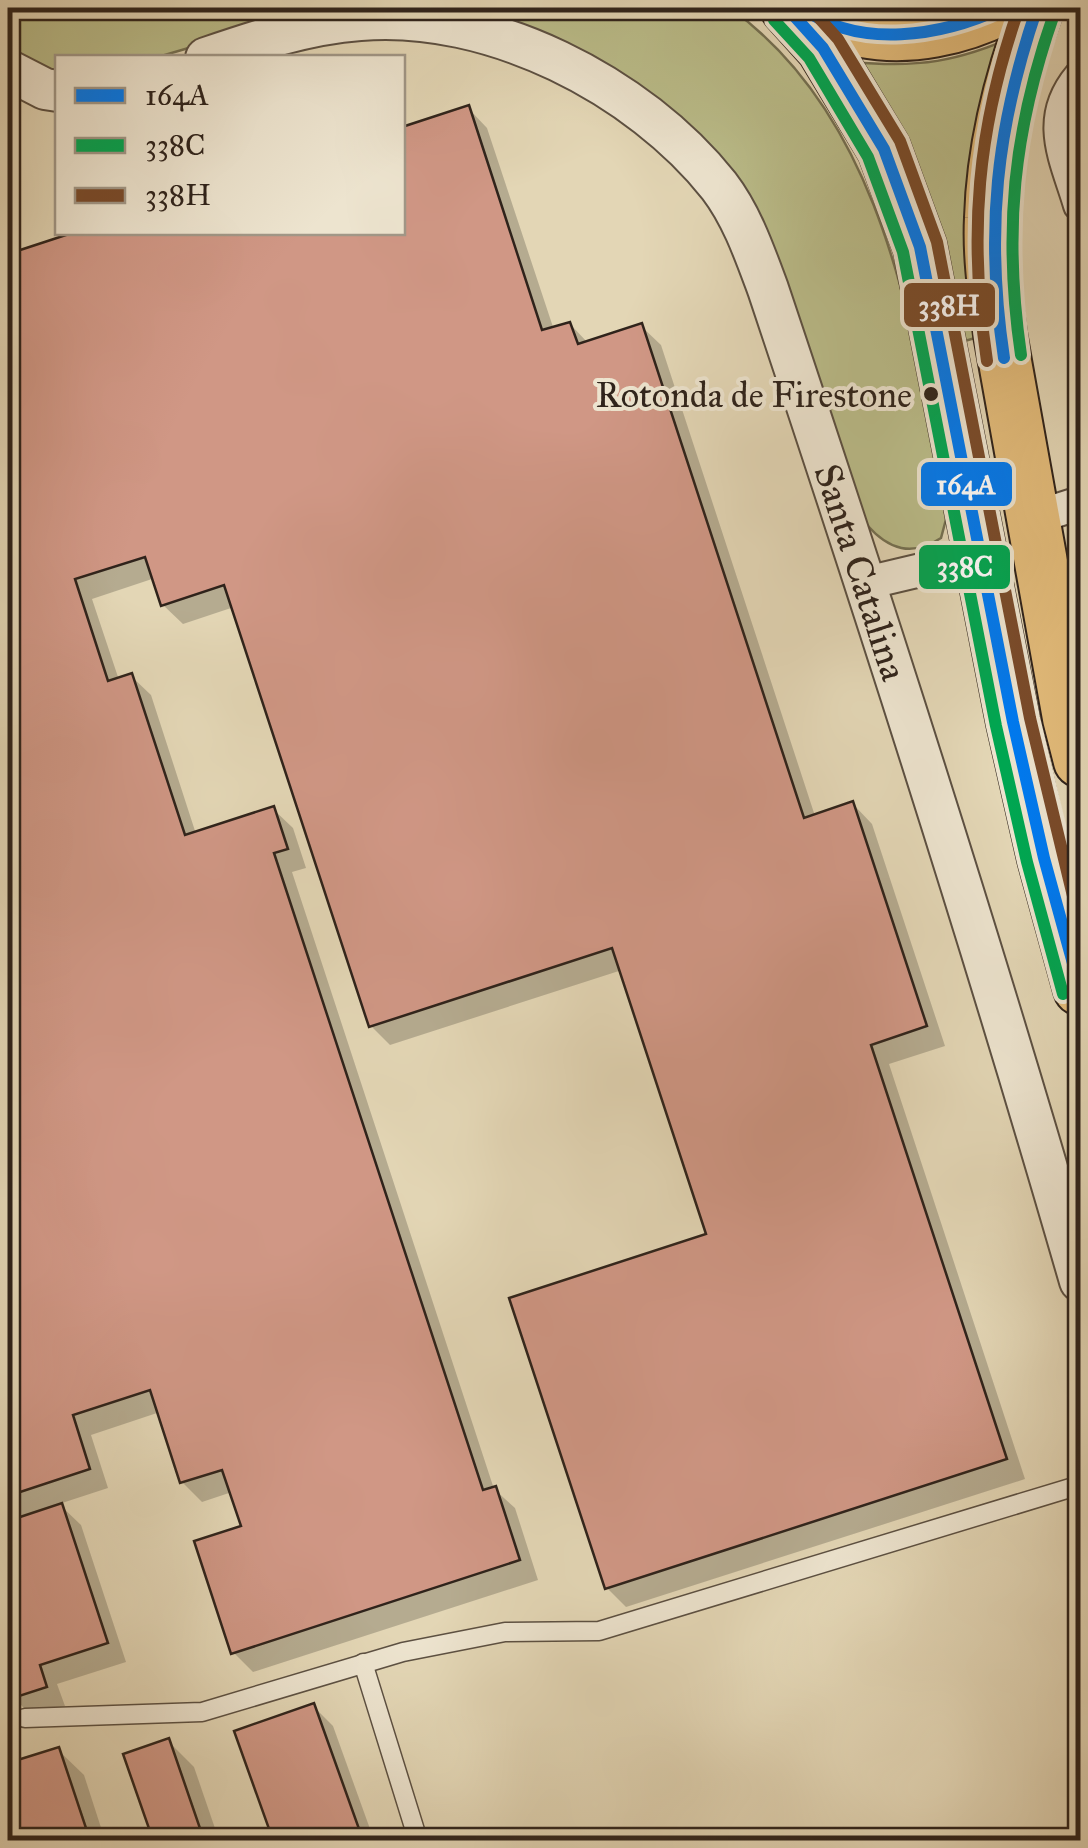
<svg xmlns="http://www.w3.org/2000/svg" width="1088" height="1848" font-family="'IM FELL Great Primer',serif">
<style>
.green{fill:#babc89;stroke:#747052;stroke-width:2.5}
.shadow{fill:#0003}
.building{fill:#d09785;stroke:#2f231b;stroke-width:2.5}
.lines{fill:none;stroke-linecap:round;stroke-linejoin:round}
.service-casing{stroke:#5c5042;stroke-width:21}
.minor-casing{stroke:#5c5042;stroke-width:36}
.tertiary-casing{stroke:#5c5042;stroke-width:44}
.primary-casing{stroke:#2f231b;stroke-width:56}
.service{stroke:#ede4cf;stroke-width:18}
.minor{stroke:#ede4cf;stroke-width:32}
.tertiary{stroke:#ede4cf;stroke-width:40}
.primary{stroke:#e2bb7a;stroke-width:52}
.bus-1-casing{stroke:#ede4cf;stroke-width:20}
.bus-2-casing{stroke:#ede4cf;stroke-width:20}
.bus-3-casing{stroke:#ede4cf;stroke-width:20}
.bus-1{stroke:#0079ef;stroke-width:12}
.bus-2{stroke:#00a651;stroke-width:12}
.bus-3{stroke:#7a4b2a;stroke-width:12}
.bus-dot{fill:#2f231b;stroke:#ede4cf;stroke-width:4}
.labels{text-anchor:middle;stroke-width:8;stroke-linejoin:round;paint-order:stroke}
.bus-label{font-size:36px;fill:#2f231b;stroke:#ede4cf;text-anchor:end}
.street-label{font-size:38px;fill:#2f231b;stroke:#ede4cf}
.line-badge{stroke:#ede4cf;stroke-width:4}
.badge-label{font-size:28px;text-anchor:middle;font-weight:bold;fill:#fff}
</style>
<rect width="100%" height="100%" fill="#e3d6b5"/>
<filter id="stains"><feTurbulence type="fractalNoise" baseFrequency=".002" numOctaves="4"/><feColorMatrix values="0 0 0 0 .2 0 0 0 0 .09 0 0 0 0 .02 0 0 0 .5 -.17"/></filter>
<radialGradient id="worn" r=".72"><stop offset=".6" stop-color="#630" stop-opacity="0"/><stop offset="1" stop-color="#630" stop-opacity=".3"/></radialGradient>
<g class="green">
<polygon points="56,8 324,8 158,57 58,58 57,80 8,54 8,20"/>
<path d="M446,8h284c157,113 182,325 219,500l-8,30c-29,19 -52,12 -74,-13l-125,-335z"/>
<path d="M1018,35l-33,300 -20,6 -112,-279c65,6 105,0 165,-27z"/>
</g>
<g class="shadow">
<polygon points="468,108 487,128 554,330 570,324 588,343 641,326 661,345 815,816 853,804 872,824 945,1046 889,1064 1025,1479 626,1607 607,1588 709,1235 622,970 390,1045 371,1026 234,607 183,624 163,605 155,578 92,599 119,680 131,676 151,695 196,834 273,809 293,828 306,868 292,872 494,1489 515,1508 538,1580 253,1672 233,1652 244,1528 232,1492 202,1502 182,1482 160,1412 91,1435 108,1488 59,1504 81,1525 126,1662 57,1684 65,1706 32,1717 12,1695 8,1696 8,257 83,232 402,232"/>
<polygon points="313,1706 333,1726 374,1840 275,1840 237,1733"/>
<polygon points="168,1741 194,1767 219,1840 155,1840 126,1755"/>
<polygon points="58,1750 84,1775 105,1840 8,1840 8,1766"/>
</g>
<g class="building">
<polygon points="469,105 542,330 570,322 578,344 642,323 804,818 853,801 927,1026 871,1045 1007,1459 605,1589 509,1298 706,1234 612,948 369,1027 224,585 161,606 145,557 75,579 108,681 132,673 185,835 274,806 288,849 274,853 483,1490 496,1486 520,1560 231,1654 194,1541 241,1526 222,1470 180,1483 150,1390 73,1415 90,1469 8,1496 8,254 75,232 402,232 402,127"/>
<polygon points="62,1503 108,1643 40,1665 47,1687 10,1699 8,1690 8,1521"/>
<polygon points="314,1703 363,1840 273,1840 234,1731"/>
<polygon points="169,1738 204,1840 153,1840 123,1754"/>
<polygon points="59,1747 90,1840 8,1840 8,1763"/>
</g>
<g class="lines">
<defs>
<g id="service">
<polyline points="363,1663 418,1840"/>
<polyline points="25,1718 202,1712 403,1652 505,1632 599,1631 1080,1485"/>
</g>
<g id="minor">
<path d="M1080,77c-36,43 -14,81 0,128"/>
<polyline points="1033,518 1080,503"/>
<polyline points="866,583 980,556"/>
</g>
<g id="tertiary">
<path d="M206,58c50,-17 100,-34 154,-38 130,-11 279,65 359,166 23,30 36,68 49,103 110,329 216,659 312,992"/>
<polyline points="8,70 45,89 58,91"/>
</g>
<g id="primary">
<polyline points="787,8 823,48 884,149 920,247 1013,722 1044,858 1080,989"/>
<path d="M802,8l7,5c17,6 36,14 53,18 48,9 98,-2 140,-23"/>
<path d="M1037,8c-25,66 -44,138 -46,210 -2,39 4,77 9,116l69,384 11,43"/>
</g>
</defs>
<use href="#service" class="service-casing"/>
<use href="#minor" class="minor-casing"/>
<use href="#tertiary" class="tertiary-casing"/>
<use href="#primary" class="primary-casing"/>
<use href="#service" class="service"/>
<use href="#minor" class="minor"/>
<use href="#tertiary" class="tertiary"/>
<use href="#primary" class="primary"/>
<defs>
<g id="bus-1">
<polyline points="787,8 823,48 884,149 920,247 1013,722 1044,858 1080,989"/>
<path d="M802,8c58,42 140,28 200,0"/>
<path d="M1004,358c-19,-126 -8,-230 33,-350"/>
</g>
<g id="bus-2">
<polyline points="774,20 809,58 868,157 903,252 996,726 1027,862 1063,994"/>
<path d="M1021,355c-18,-123 -8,-224 33,-341"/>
</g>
<g id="bus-3">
<polyline points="810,8 838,39 900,141 937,242 1030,718 1080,925"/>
<path d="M987,361c-19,-126 -10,-233 32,-353"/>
</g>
</defs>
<use href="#bus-1" class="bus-1-casing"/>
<use href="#bus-2" class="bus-2-casing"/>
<use href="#bus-3" class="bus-3-casing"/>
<use href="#bus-1" class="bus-1"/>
<use href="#bus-2" class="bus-2"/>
<use href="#bus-3" class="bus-3"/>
</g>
<circle class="bus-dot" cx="931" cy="394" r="9"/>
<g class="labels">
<g class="bus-label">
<text x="912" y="407">Rotonda de Firestone</text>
</g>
<g class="street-label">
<text transform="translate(861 572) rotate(72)" y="13">Santa Catalina</text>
</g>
</g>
<g class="line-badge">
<rect x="902" y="281" width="95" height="48" rx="10" fill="#7a4b2a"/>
<rect x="919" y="460" width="95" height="48" rx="10" fill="#0079ef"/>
<rect x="917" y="543" width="95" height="48" rx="10" fill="#00a651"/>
</g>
<g class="badge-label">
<text x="949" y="315">338H</text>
<text x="966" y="494">164A</text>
<text x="965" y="576">338C</text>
</g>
<rect width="1088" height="1848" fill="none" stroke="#e3d6b5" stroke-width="40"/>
<rect x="10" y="10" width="1068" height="1828" fill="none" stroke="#2f231b" stroke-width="5"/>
<rect x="20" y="20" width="1048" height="1808" fill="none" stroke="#2f231b" stroke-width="2.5"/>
<rect x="55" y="55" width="350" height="180" fill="#ede4cf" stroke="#a19787" stroke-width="2.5"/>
<rect x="75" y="88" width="50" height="15" fill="#0079ef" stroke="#a19787" stroke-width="2.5"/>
<text x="145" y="105" font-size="30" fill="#2f231b">164A</text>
<rect x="75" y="138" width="50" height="15" fill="#00a651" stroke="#a19787" stroke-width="2.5"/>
<text x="145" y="155" font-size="30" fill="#2f231b">338C</text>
<rect x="75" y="188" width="50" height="15" fill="#7a4b2a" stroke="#a19787" stroke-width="2.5"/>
<text x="145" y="205" font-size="30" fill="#2f231b">338H</text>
<rect width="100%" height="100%" filter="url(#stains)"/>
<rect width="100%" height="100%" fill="url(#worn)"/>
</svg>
